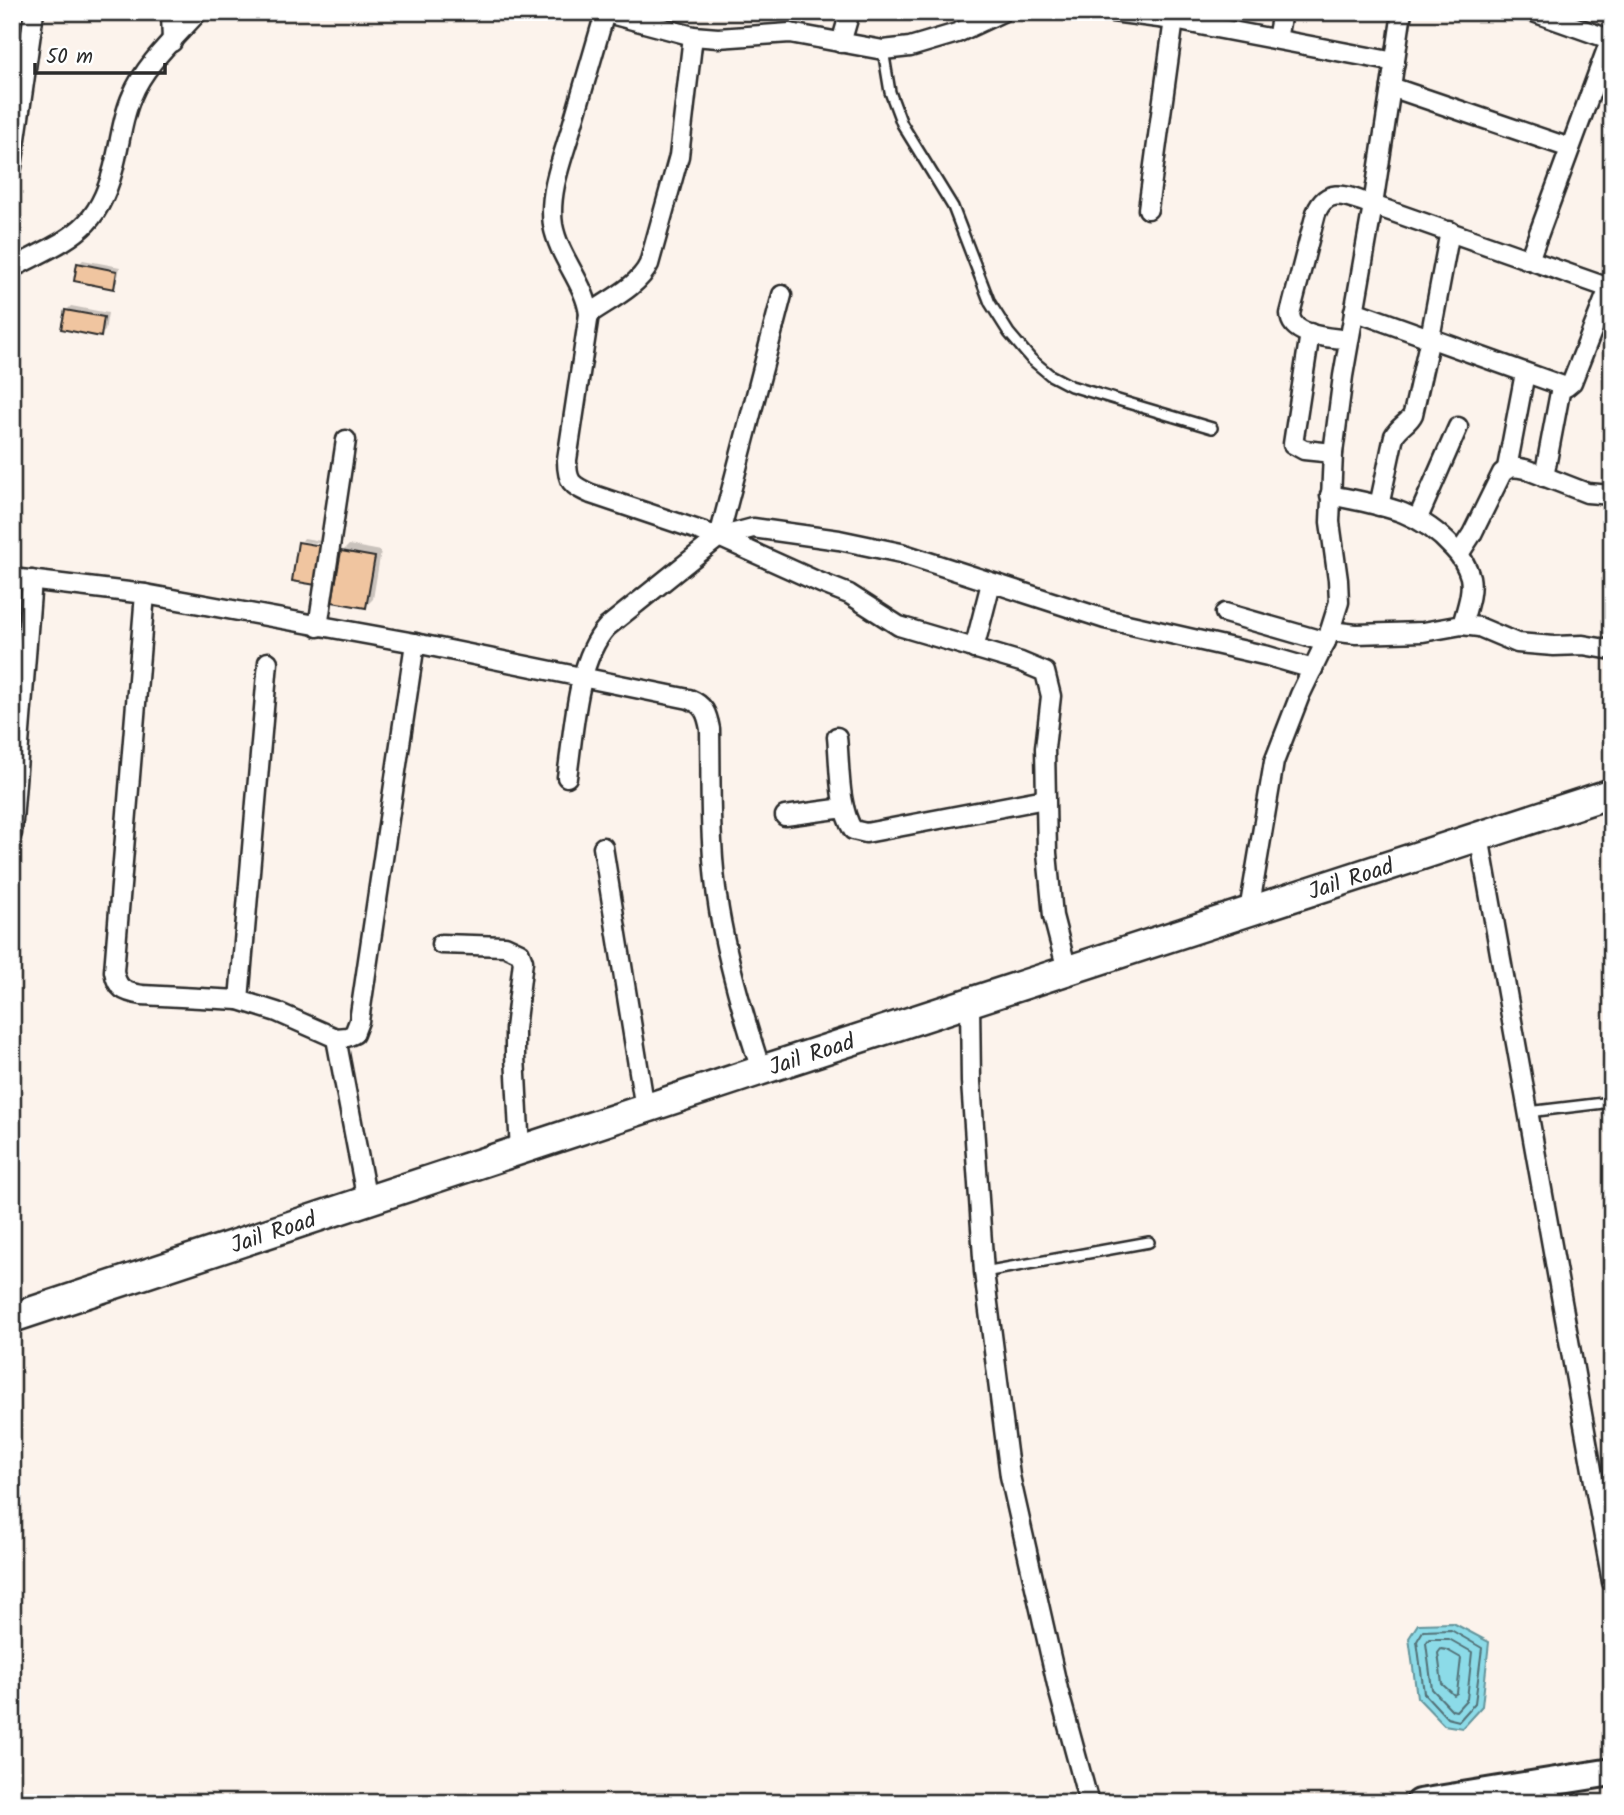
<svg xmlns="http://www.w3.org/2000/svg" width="1624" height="1815" font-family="Kalam,sans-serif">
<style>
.water{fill:#8cdbe8;stroke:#65959c;stroke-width:2}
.shadow{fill:#0003}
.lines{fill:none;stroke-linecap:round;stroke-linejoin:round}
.shore{stroke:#527177;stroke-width:2}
.building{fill:#f0c5a0;stroke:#2b2b2b;stroke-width:2}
.lane-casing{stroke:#2b2b2b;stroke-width:14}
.street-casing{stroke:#2b2b2b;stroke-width:23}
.secondary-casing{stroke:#2b2b2b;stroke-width:32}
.primary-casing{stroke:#2b2b2b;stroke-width:33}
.lane{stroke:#fff;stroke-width:9}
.street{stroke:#fff;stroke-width:18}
.secondary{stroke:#fff;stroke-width:26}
.primary{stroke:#fff;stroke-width:28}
.labels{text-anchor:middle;stroke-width:6;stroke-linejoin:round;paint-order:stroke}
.street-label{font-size:23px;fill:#2b2b2b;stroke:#fff}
</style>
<rect width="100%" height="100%" fill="#fcf3ec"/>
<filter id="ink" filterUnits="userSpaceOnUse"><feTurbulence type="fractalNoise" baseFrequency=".0143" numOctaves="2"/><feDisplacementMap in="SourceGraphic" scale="14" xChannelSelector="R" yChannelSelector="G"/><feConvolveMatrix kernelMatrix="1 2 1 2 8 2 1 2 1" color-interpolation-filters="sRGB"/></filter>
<g filter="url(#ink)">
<polygon class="water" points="1453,1623 1489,1642 1482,1706 1462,1728 1444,1725 1417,1697 1409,1638 1418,1624"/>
<g class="shadow">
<polygon points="83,260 120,267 117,282 113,287 79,264"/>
<polygon points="71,306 108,313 105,331 100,335 66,311"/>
<polygon points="304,538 332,543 331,545 302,541"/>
<polygon points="349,545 381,551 373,599 366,606 342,552"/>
</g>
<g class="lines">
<g class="shore">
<polygon points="1451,1630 1482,1648 1475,1703 1459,1721 1447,1718 1424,1693 1417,1641 1423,1631"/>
<polygon points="1429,1639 1449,1639 1472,1652 1467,1699 1456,1711 1452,1710 1432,1689 1426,1643"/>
<polygon points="1441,1649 1447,1650 1461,1658 1457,1693 1454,1695 1442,1684 1438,1653"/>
</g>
</g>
<g class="building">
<polygon points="77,263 117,271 114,289 74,281"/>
<polygon points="65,310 104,317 101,337 61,329"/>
<polygon points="298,542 328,547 322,586 292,581"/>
<polygon points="341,551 375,557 366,608 332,602"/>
</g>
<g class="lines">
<defs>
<g id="lane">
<polyline points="883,50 890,92 902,124 953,207 990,303 1009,333 1031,359 1050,375 1071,386 1212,428"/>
<polyline points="1528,1112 1612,1102"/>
<polyline points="984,1272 1149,1242"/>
</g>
<g id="street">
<polyline points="171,12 172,42"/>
<polyline points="603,12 693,36 718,38 790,33 883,50 910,47 957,33 1002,12"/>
<polyline points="1113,12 1174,20 1395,62"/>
<polyline points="1402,12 1391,87 1570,148"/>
<polyline points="1533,12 1612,40"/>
<path d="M605,13c-11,38 -22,75 -33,113 -9,31 -24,66 -19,99 6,33 32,58 36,89l-22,146c0,22 4,25 24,34l128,43 102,46 28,11 50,32 122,36 24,10 6,24 -6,52 2,105 6,63 14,54"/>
<polyline points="1277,39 1282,12"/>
<polyline points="841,43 850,12"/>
<polyline points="12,167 34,12"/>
<polyline points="1148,209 1175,12"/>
<polyline points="1529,260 1612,35"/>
<path d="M12,268c61,-32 88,-37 104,-110 5,-21 7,-43 16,-62 13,-32 43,-58 66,-84"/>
<polyline points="1354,311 1566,387 1572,382 1609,288"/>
<path d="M589,314c20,-14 50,-28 60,-50l30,-108 14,-120"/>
<polyline points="1310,333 1293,444 1304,450 1333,453"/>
<path d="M1349,340c-19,-3 -58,-3 -59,-26l26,-101c12,-29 34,-15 57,-8l239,84"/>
<polyline points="1507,468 1525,373"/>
<polyline points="1544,477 1561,387"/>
<path d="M1330,495c49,10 88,14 123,53 8,8 14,18 17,29 3,15 -4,33 -8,48"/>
<path d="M1379,506l15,-70c5,-10 15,-13 19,-22l17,-76 20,-107"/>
<polyline points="1418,518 1458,427"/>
<polyline points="719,537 782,295"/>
<path d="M1459,554l13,-20 30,-61c8,-7 13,-6 23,-4l62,24 25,2"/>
<path d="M12,578l133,16 270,49 274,56c15,6 18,14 21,30 1,60 -1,121 9,181 9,54 25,108 42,160"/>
<path d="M145,594l-31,377c3,18 10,21 28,24l97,5 38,12 59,26 11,-1 7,-3 5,-13 56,-378"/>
<polyline points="1225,613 1326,642"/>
<polyline points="318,627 346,440"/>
<polyline points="1330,631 1356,634 1423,632 1462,625 1479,627 1517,643 1554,646 1583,645 1612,650"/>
<polyline points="974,649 991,583"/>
<path d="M837,737c3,27 1,70 16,93l13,3 179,-34"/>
<path d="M567,777c7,-45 9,-116 40,-150l112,-90 34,-9 86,12 62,13 204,66 163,37 45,13"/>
<polyline points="785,816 844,808"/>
<polyline points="12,833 32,580"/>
<polyline points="1479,836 1612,1582"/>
<polyline points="603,847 645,1109"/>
<polyline points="1249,911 1274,762 1300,695 1328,637 1339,602 1338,580 1330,522 1333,453 1343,376 1373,205 1391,87"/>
<polyline points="441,944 505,946 520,953 523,961 515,1029 515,1056 520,1151"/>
<polyline points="239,1000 268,662"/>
<polyline points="970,1002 971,1082 984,1272 1010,1476 1058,1689 1089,1803"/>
<polyline points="336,1038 367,1201"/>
</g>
<polyline id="secondary" points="1419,1803 1612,1772"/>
<g id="primary">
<path id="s1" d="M12,1318l756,-250 844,-275"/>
</g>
</defs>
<use href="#lane" class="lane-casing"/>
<use href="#street" class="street-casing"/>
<use href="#secondary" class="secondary-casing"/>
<use href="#primary" class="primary-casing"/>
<use href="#lane" class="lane"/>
<use href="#street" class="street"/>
<use href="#secondary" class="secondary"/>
<use href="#primary" class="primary"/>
</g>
</g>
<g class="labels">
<g class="street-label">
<text dy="8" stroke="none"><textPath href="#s1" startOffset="1409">Jail Road</textPath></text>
<text dy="8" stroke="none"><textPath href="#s1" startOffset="842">Jail Road</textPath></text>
<text dy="8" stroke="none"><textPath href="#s1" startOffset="275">Jail Road</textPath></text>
</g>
</g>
<rect width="1624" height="1815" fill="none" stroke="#fff" stroke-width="42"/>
<rect x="21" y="21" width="1582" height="1773" fill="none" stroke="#2b2b2b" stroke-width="2.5" filter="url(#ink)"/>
<path d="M35 63v10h130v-10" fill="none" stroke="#2b2b2b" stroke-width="3.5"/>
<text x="46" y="63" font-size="21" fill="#2b2b2b" stroke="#ffffff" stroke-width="5" paint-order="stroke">50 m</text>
</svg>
